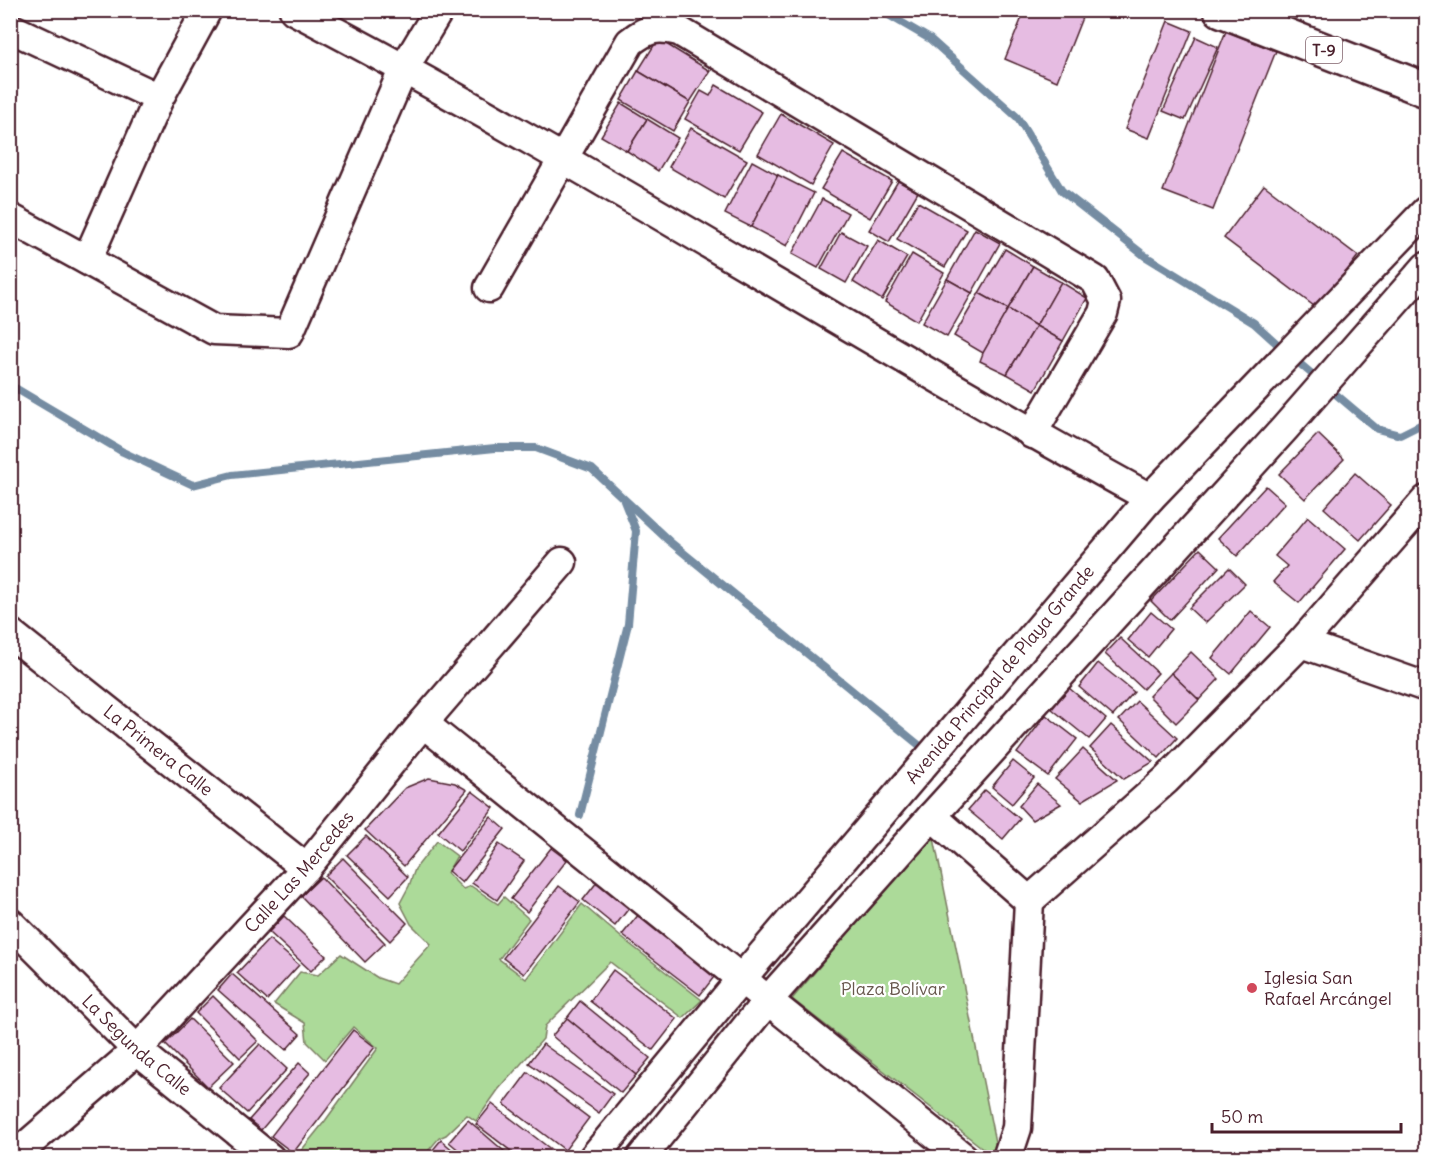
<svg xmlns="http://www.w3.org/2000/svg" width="1437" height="1168" font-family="Delius,sans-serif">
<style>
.green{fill:#acda99;stroke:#7b7c62;stroke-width:1.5}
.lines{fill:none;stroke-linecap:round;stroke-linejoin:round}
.stream{stroke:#748ca2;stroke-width:8}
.building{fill:#e6bce2;stroke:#4a1f2b;stroke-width:1.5}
.minor-casing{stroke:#4a1f2b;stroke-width:33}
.highway-casing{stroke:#4a1f2b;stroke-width:38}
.minor{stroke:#fff;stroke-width:28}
.highway{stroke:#fff;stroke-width:33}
.poi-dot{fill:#d1495b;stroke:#fff;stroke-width:2}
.labels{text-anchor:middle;stroke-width:4.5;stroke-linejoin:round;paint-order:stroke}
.shield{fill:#fff;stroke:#80626b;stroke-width:1.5}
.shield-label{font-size:16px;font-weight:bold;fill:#4a1f2b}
.street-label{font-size:18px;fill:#4a1f2b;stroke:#fff}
.poi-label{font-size:18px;fill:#4a1f2b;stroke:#fff;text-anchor:start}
.park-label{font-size:18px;fill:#67574c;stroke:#fff}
</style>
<rect width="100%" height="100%" fill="#fff"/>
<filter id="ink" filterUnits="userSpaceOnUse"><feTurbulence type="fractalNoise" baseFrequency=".0167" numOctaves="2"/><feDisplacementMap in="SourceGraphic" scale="12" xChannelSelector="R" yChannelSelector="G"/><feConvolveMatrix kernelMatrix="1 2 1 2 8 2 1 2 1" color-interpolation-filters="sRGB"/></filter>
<g filter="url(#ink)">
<g class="green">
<polygon points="933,833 998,1157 994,1157 792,999"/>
<polygon points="437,841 457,856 447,873 463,889 471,886 498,904 504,897 529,919 499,959 526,979 582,904 622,938 702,1000 683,1018 610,962 545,1026 543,1039 498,1090 476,1121 467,1115 446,1135 439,1138 423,1157 296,1157 325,1121 378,1048 353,1027 325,1060 307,1042 305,1023 274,1004 300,972 318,975 341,954 378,978 395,984 431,944 411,924 400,903 409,886 415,869"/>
</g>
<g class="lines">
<g class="stream">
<polyline points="880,10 930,39 1017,117 1062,191 1145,256 1254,323 1284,350"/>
<polyline points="1293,358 1377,429 1400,435 1426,422"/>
<polyline points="10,385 123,452 193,485 232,475 495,448 536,448 592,469 669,541 919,745"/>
<polyline points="580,815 628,624 636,531 624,501"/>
</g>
</g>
<g class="building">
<polygon points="1025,10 1085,10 1057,81 1005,59"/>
<polygon points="1168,21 1192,31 1149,138 1125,129"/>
<polygon points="1226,31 1276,51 1213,210 1163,191"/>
<polygon points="1196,37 1218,47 1185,120 1163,111"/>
<polygon points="658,39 710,71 690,102 638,71"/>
<polygon points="638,71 690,102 673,131 621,100"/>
<polygon points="716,85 762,112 739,150 685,119 701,91 710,96"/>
<polygon points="621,103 647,119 627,151 601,136"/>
<polygon points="781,114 834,145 811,185 758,154"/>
<polygon points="647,119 678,138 658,171 627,151"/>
<polygon points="691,128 747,160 724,199 669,167"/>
<polygon points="843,153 892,181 870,218 821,189"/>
<polygon points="752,161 778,175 751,227 725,214"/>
<polygon points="778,175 814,193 787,246 751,227"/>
<polygon points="898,181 918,192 889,242 869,230"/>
<polygon points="1264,185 1358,256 1318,309 1224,238"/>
<polygon points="822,199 848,213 818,268 792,254"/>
<polygon points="918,202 967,230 945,267 897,239"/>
<polygon points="975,229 1000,243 972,293 947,279"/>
<polygon points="841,232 867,246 846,283 821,269"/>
<polygon points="878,240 907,257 882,300 853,282"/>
<polygon points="1005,249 1033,266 1008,309 979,293"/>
<polygon points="912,254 944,273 917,321 885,302"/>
<polygon points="1033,266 1061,282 1036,326 1008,309"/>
<polygon points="947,279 972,293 947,337 922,323"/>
<polygon points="1061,282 1087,298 1063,341 1036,326"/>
<polygon points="979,293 1008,309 983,353 954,336"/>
<polygon points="1008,309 1036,326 1007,374 980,361 983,353"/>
<polygon points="1036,326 1063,341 1035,390 1007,374"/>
<polygon points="1318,434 1344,459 1305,499 1279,474"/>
<polygon points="1355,473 1391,505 1360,540 1324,508"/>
<polygon points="1266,486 1285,503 1237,556 1218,538"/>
<polygon points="1308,517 1345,549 1299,603 1273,582 1287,566 1275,556"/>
<polygon points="1200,549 1219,567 1170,620 1151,601"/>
<polygon points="1229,568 1245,584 1205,623 1189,608"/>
<polygon points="1251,611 1270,627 1231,674 1212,658"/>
<polygon points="1151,612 1171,629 1148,657 1128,640"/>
<polygon points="1120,638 1158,673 1143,689 1105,654"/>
<polygon points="1191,652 1219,679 1199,700 1171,673"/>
<polygon points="1098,663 1134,692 1113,716 1079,687"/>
<polygon points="1171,673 1199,700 1176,723 1149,696"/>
<polygon points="1069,688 1106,719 1089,739 1052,709"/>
<polygon points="1137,701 1177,738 1159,758 1119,720"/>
<polygon points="1046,715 1077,739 1048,776 1017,753"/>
<polygon points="1111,725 1153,762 1124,779 1090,748"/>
<polygon points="1083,749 1117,780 1082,801 1055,779"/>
<polygon points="1013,761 1034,778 1012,804 992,787"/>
<polygon points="429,778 455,783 467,790 404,866 365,830 405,788"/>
<polygon points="1037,784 1061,804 1032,820 1019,806"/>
<polygon points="985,790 1020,819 1003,839 968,810"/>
<polygon points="472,791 494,808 460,851 438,833"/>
<polygon points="491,817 505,829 462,883 448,871"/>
<polygon points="366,836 408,877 390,896 347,855"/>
<polygon points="499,844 524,861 497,900 472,883"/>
<polygon points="551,848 567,860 527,912 511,899"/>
<polygon points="343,858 407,923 390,941 325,876"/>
<polygon points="321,877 385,943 365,962 301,896"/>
<polygon points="601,877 633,903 615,926 583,900"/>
<polygon points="559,886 580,902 524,974 503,958"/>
<polygon points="644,908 721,968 700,995 622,935"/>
<polygon points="284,916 326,956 311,971 269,932"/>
<polygon points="269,939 299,965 267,1000 237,973"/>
<polygon points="613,970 677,1019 653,1050 590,1001"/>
<polygon points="232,974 300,1034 286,1050 218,990"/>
<polygon points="213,996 258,1041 240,1058 196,1013"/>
<polygon points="580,1001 650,1058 636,1075 567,1018"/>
<polygon points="567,1018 636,1075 621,1093 552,1036"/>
<polygon points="190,1019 234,1062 208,1087 165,1044"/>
<polygon points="353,1030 375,1047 293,1153 271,1136"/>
<polygon points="260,1044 287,1069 247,1113 219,1088"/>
<polygon points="543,1044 613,1094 599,1113 529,1063"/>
<polygon points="299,1063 310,1073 261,1130 249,1120"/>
<polygon points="528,1072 589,1118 565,1150 504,1104"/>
<polygon points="492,1104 561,1157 561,1158 520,1158 476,1124"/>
<polygon points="468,1120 512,1158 468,1158 449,1142"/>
<polygon points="441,1140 462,1158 426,1158"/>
</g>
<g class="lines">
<defs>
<g id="minor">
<path d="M294,10c291,152 568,331 856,488"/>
<polyline points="10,28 159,98"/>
<polyline points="10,218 214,330 289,333 404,68 439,10"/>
<polyline points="87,260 159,98 207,10"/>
<path d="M489,288l141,-246c18,-14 26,-16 49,-11l416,249 11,21 -3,12 -71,121"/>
<path id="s1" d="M10,633l296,235"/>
<polyline points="1301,643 1426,687"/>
<polyline points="423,723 964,1158"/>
<polyline points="932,816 1029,901 1166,780 1301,643 1426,500"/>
<path id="s2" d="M10,923l127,127 133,108"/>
<path id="s3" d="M12,1158l125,-108 169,-182 117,-145 139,-161"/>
<path id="s4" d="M593,1158l149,-180 408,-480 276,-287"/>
<polyline points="641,1158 768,1000 932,816 1285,428 1426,267"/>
<polyline points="1007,1158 1017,1128 1029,901"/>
</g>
<polyline id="highway" points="1221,10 1426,90"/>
</defs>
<use href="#minor" class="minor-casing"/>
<use href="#highway" class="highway-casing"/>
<use href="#minor" class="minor"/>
<use href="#highway" class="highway"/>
</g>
</g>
<circle class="poi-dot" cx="1252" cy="988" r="6"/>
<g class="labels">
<rect class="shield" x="1306" y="37" width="36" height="26" rx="4.5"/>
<g class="shield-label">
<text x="1324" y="56">T-9</text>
</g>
<g class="street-label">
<text dy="6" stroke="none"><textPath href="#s4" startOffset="632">Avenida Principal de Playa Grande</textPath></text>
<text dy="6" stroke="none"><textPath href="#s1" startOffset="189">La Primera Calle</textPath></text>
<text dy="6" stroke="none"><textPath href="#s3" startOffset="406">Calle Las Mercedes</textPath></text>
<text dy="6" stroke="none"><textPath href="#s2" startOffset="176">La Segunda Calle</textPath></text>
</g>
<g class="poi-label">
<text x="1264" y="984">Iglesia San<tspan x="1264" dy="21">Rafael Arcángel</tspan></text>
</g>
<g class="park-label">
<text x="893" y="995">Plaza Bolívar</text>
</g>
</g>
<rect width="1437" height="1168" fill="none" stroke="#fff" stroke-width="36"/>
<rect x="18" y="18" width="1401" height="1132" fill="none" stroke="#4a1f2b" stroke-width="2" filter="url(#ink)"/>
<path d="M1212 1123v9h189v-9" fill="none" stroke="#4a1f2b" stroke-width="3"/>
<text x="1221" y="1123" font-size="18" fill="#4a1f2b" stroke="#ffffff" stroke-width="4.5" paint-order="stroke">50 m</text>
</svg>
